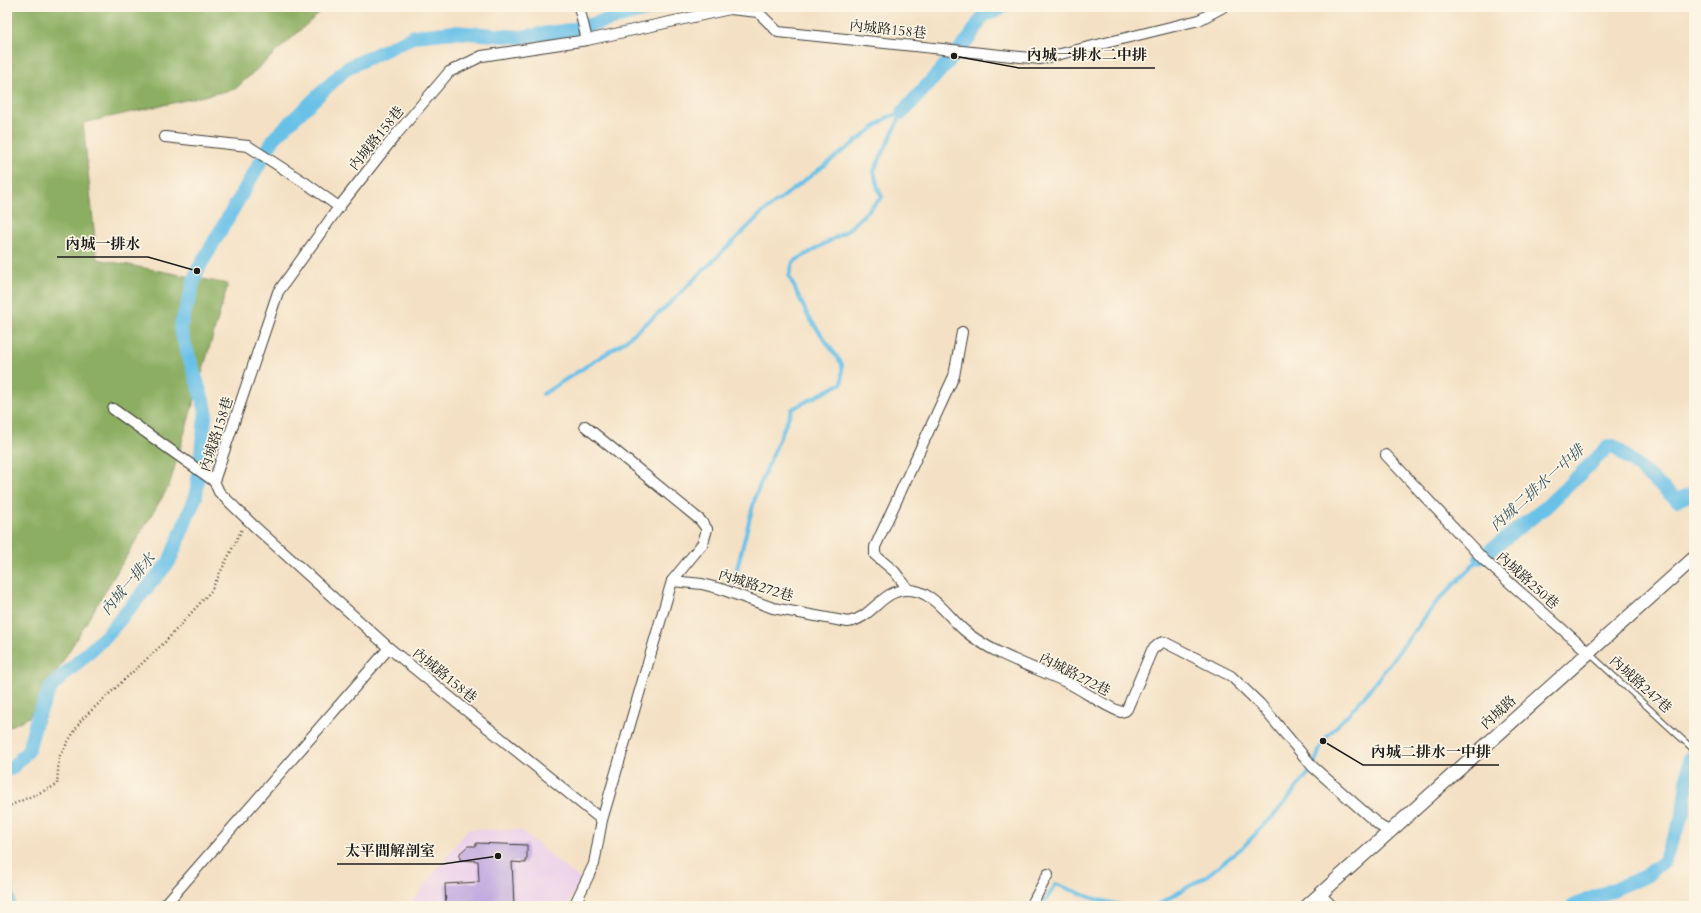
<svg xmlns="http://www.w3.org/2000/svg" width="1701" height="913" font-family="Cardo,'Noto Serif TC',serif">
<style>
.built{fill:#ecd1ea}
.forest{fill:#8cae62;stroke:#54653f}
.lines{fill:none;stroke-linecap:round;stroke-linejoin:round}
.stream{stroke:#6bc1e8;stroke-width:4}
.canal{stroke:#6bc1e8;stroke-width:14}
.building{fill:#bda4df}
.service-casing{stroke:#3c3a35;stroke-width:7}
.minor-casing{stroke:#3c3a35;stroke-width:12}
.tertiary-casing{stroke:#3c3a35;stroke-width:15}
.path{stroke:#3c3a35;stroke-width:2.5;stroke-dasharray:1 3;stroke-linecap:butt}
.service{stroke:#fff;stroke-width:5}
.minor{stroke:#fff;stroke-width:10}
.tertiary{stroke:#fff;stroke-width:13}
.labels{text-anchor:middle;stroke-width:3.5;stroke-linejoin:round;paint-order:stroke}
.street-label{font-size:14px;fill:#1c1c1c;stroke:#fcf5e5}
.water-label{font-size:15px;font-style:italic;fill:#385663;stroke:#fcf5e5}
.leader{fill:none;stroke:#1c1c1c;stroke-width:1.5}
.callout-dot{fill:#1c1c1c;stroke:#fcf5e5;stroke-width:1.5}
.callout-label{font-size:15px;text-anchor:middle;font-weight:bold;fill:#1c1c1c;stroke:#fcf5e5;stroke-width:3.5;stroke-linejoin:round;paint-order:stroke}
</style>
<rect width="100%" height="100%" fill="#fcf5e5"/>
<filter id="ink" filterUnits="userSpaceOnUse"><feTurbulence type="fractalNoise" baseFrequency=".025" numOctaves="2"/><feDisplacementMap in="SourceGraphic" scale="8" xChannelSelector="R" yChannelSelector="G"/><feConvolveMatrix kernelMatrix="1 2 1 2 8 2 1 2 1" color-interpolation-filters="sRGB"/></filter>
<filter id="wash" filterUnits="userSpaceOnUse"><feTurbulence type="fractalNoise" baseFrequency=".012" numOctaves="4" result="noise"/><feDisplacementMap in="SourceGraphic" scale="16" xChannelSelector="R" yChannelSelector="G"/><feGaussianBlur stdDeviation="0.9" result="paint"/><feColorMatrix in="noise" values="0 0 0 0 0 0 0 0 0 0 0 0 0 0 0 0 0 1.4 0 .05"/><feComposite in="paint" operator="in"/></filter>
<g filter="url(#wash)">
<rect width="100%" height="100%" fill="#f4e1c5"/>
<polygon class="built" points="468,829 520,830 581,880 566,906 409,906"/>
<polygon class="forest" points="7,7 326,7 235,89 83,123 97,259 228,284 169,486 29,717 7,728"/>
<g class="lines">
<g class="stream">
<polyline points="1317,10 1321,7"/>
<polyline points="543,394 621,344 666,307 762,213 888,117 902,113"/>
<polyline points="733,584 756,494 792,409 842,383 842,364 808,316 789,276 793,262 847,231 882,197 878,189 874,171 902,113"/>
<polyline points="1042,906 1056,884 1095,899 1124,906"/>
<polyline points="1156,906 1205,877 1243,847 1277,812 1308,774 1315,762 1323,741 1364,697 1435,604 1480,558"/>
</g>
<g class="canal">
<polyline points="902,113 968,40 983,16 1002,7"/>
<polyline points="1480,558 1546,507 1608,447 1614,446 1677,500 1694,493"/>
<polyline points="7,770 11,769 28,751 37,718 51,687 106,636 169,562 196,496 206,410 180,329 197,271 275,137 347,68 415,36 454,32 521,37 570,30 657,7"/>
<polyline points="7,888 9,906"/>
<polyline points="1573,906 1646,876 1664,861 1683,814 1690,758 1694,753"/>
</g>
</g>
<g id="blocks">
<polygon class="building" points="476,843 527,845 527,859 526,859 526,863 512,862 514,906 446,906 445,884 479,882 478,861 460,860 460,853 468,846 476,846"/>
</g>
</g>
<g filter="url(#ink)">
<use href="#blocks" fill-opacity="0" stroke="#3c3a35" stroke-width="1"/>
<g class="lines">
<defs>
<polyline id="service" points="1589,653 1694,750"/>
<g id="minor">
<polyline points="579,7 587,40"/>
<polyline points="165,137 248,146 307,184 339,207"/>
<polyline points="113,409 214,481"/>
<polyline points="1386,455 1484,560 1588,652"/>
<path d="M672,581l30,3 19,5 52,19 75,14c25,-4 33,-32 59,-32 25,-1 41,27 58,41 29,24 69,36 103,52 18,9 34,22 53,29l4,-1 2,-2 25,-59 8,-7 4,-1 67,34 29,28 53,63 67,59 9,5"/>
<polyline points="908,589 894,571 875,555 875,547 954,376 962,332"/>
<polyline points="602,820 389,648 254,526 219,492 214,481 278,292 339,207 395,136 449,72 482,56 587,40 730,9 758,12 778,32 1040,59 1199,20 1223,7"/>
<polyline points="1320,894 1332,906"/>
<polyline points="164,906 389,648"/>
<polyline points="574,906 594,864 602,820 672,581 703,543 707,529 700,520 585,426"/>
<polyline points="1031,906 1048,874"/>
</g>
<polyline id="tertiary" points="1307,906 1694,558"/>
</defs>
<use href="#service" class="service-casing"/>
<use href="#minor" class="minor-casing"/>
<use href="#tertiary" class="tertiary-casing"/>
<polyline class="path" points="7,807 57,785 59,757 81,720 165,642 211,591 242,529"/>
<use href="#service" class="service"/>
<use href="#minor" class="minor"/>
<use href="#tertiary" class="tertiary"/>
</g>
</g>
<g class="labels">
<g class="street-label">
<text transform="translate(888 29) rotate(6)" y="5">內城路158巷</text>
<text transform="translate(376 138) rotate(-51)" y="5">內城路158巷</text>
<text transform="translate(216 434) rotate(-72)" y="5">內城路158巷</text>
<text transform="translate(1528 580) rotate(42)" y="5">內城路250巷</text>
<text transform="translate(756 585) rotate(17)" y="5">內城路272巷</text>
<text transform="translate(1075 674) rotate(27)" y="5">內城路272巷</text>
<text transform="translate(445 675) rotate(39)" y="5">內城路158巷</text>
<text transform="translate(1641 684) rotate(42)" y="5">內城路247巷</text>
<text transform="translate(1498 712) rotate(-42)" y="5">內城路</text>
</g>
<g class="water-label">
<text transform="translate(1537 488) rotate(-42)" y="5">內城二排水一中排</text>
<text transform="translate(128 584) rotate(-50)" y="5">內城一排水</text>
</g>
</g>
<path class="leader" d="M954 56L1019 68H1155M197 271L148 257H57M1323 741L1363 765H1499M498 856L443 864H337"/>
<g class="callout-dot">
<circle cx="954" cy="56" r="4"/>
<circle cx="197" cy="271" r="4"/>
<circle cx="1323" cy="741" r="4"/>
<circle cx="498" cy="856" r="4"/>
</g>
<g class="callout-label">
<text x="1087" y="60">內城一排水二中排</text>
<text x="103" y="249">內城一排水</text>
<text x="1431" y="757">內城二排水一中排</text>
<text x="390" y="856">太平間解剖室</text>
</g>
<rect width="1701" height="913" fill="none" stroke="#fcf5e5" stroke-width="24"/>
</svg>
